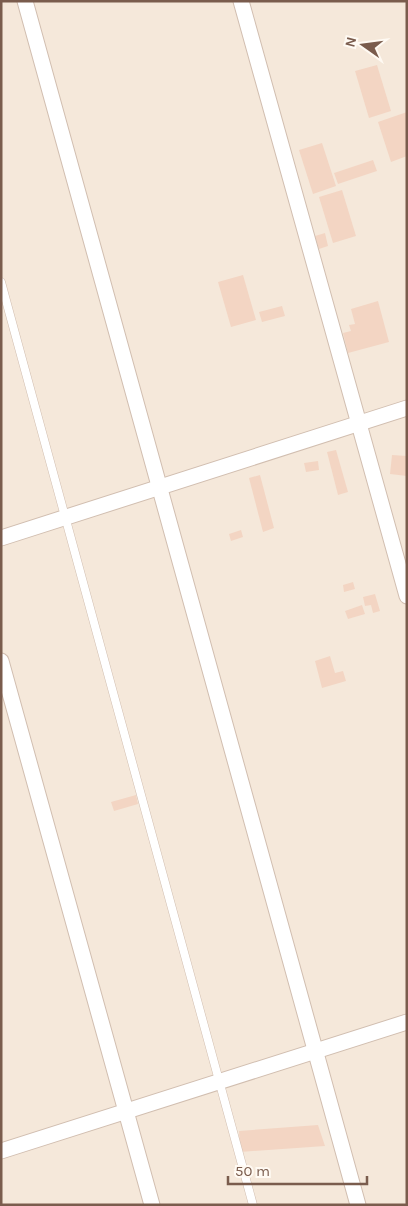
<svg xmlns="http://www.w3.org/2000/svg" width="408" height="1206" font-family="Karla,sans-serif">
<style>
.residential{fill:#f5e8da}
.building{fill:#f3d5c3}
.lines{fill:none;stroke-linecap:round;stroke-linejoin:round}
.lane-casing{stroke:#d1beb0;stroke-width:9}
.street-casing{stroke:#d1beb0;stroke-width:17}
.lane{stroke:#fff;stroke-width:8}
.street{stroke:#fff;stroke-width:15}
</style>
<rect width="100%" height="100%" fill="#fdf6ec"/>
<rect class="residential" x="1" y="1" width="406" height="1204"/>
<g class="building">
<polygon points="377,65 391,111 369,118 355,71"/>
<polygon points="407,112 407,156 391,162 378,122"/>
<polygon points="322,143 336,186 313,194 299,150"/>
<polygon points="373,160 377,171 338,184 334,173"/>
<polygon points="342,190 356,236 333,243 319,197"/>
<polygon points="325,233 328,246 319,249 315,236"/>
<polygon points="243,275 256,320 231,327 218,282"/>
<polygon points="378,301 389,342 348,353 343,333 351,331 349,325 355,324 351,309"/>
<polygon points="282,306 285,316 262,322 259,312"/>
<polygon points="336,450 348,492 338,495 327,452"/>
<polygon points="392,455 407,456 407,476 390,474"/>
<polygon points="318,461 319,470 306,472 304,463"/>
<polygon points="260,475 274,528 263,532 249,478"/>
<polygon points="241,530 243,537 231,541 229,534"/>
<polygon points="353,582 355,589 344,592 343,585"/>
<polygon points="375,594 380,611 373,613 371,605 365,606 363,597"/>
<polygon points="362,605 365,614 348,619 345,611"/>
<polygon points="330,656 335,673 343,671 346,681 322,688 315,661"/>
<polygon points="136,795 138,804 114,811 111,802"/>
<polygon points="318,1125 325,1146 240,1152 239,1131"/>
</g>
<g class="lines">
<defs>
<polyline id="lane" points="1,282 253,1205"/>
<g id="street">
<polyline points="25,1 358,1205"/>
<polyline points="241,1 407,596"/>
<polyline points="1,538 407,408"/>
<polyline points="1,661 152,1205"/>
<polyline points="1,1151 407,1022"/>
</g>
</defs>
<use href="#lane" class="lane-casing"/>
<use href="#street" class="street-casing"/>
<use href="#lane" class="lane"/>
<use href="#street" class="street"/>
</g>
<rect width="408" height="1206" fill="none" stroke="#7a5c4d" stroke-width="5"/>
<g transform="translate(363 45) rotate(284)" stroke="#fffaf3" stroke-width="4" paint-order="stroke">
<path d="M0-4L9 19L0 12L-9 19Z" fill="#7a5c4d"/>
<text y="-8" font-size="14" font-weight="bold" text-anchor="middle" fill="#7a5c4d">N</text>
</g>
<path d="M228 1176v8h139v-8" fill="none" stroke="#7a5c4d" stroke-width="2.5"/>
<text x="235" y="1176" font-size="15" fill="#7a5c4d" stroke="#fffaf3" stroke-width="4" paint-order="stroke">50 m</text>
</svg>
